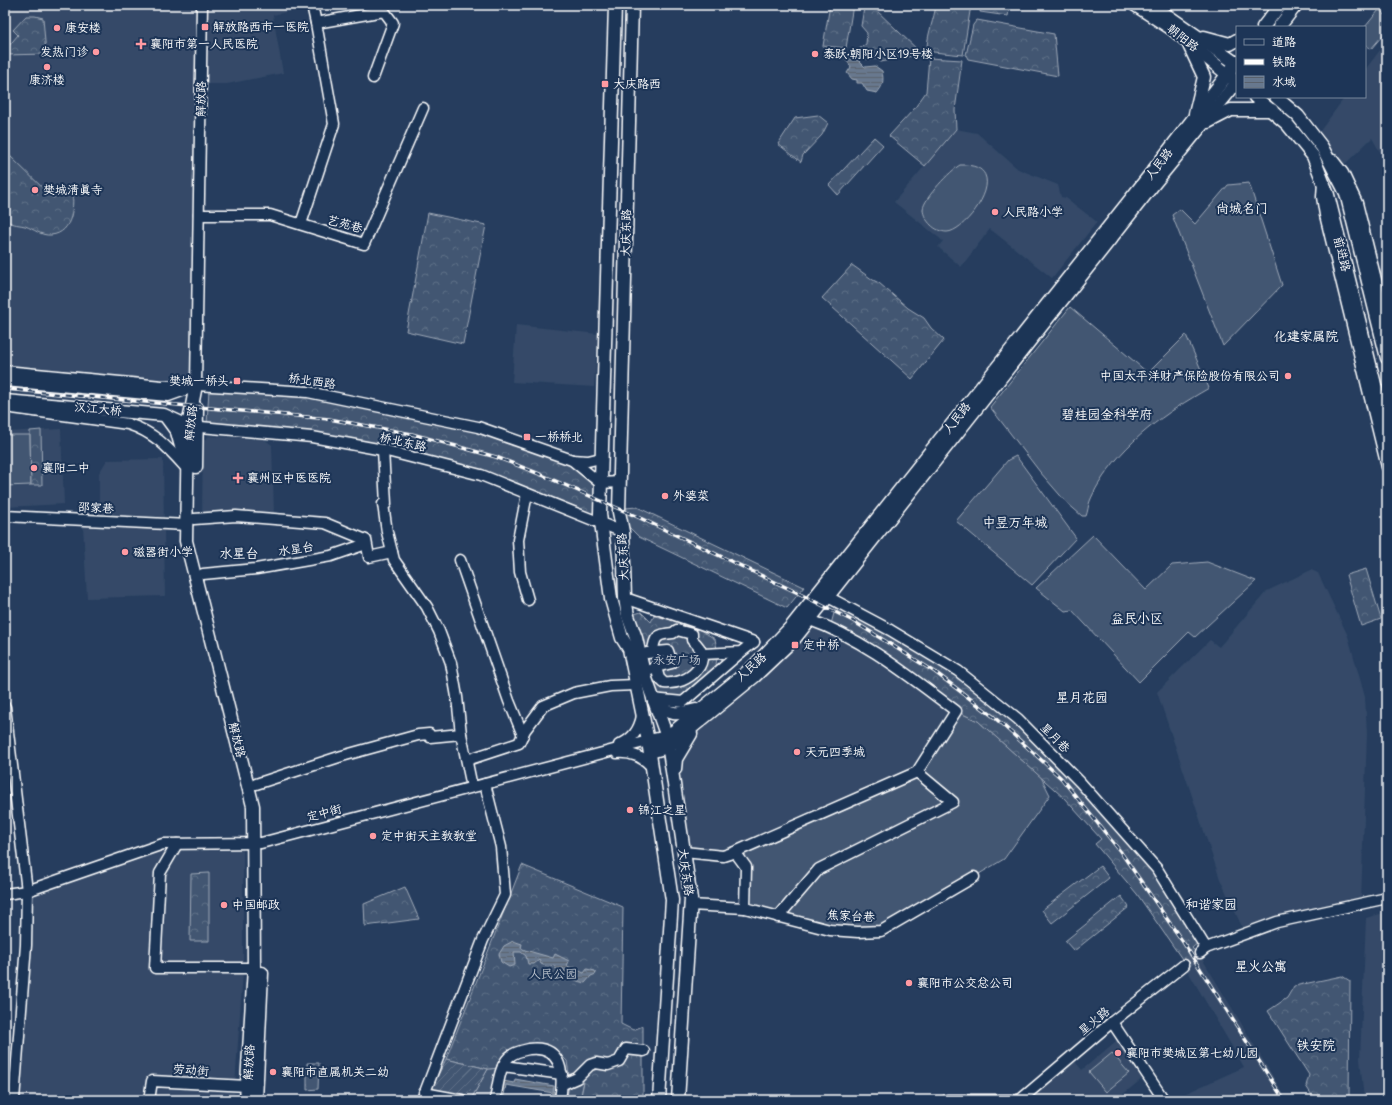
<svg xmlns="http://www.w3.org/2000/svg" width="1392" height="1105" font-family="Delius,'LXGW WenKai TC',sans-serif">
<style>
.built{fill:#344a68}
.grass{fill:#425672;stroke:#a0aab8}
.forest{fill:url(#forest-crowns);stroke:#a0aab8}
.garden{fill:url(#garden-furrows);stroke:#a0aab8}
.water{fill:url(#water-rules);stroke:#a4aebb}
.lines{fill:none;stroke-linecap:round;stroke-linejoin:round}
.minor-tunnel{stroke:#475a76;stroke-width:10;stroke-dasharray:10 5;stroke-linecap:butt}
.minor-casing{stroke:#fff;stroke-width:13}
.major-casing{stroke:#fff;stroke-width:15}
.minor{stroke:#1d3557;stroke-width:10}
.major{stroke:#1d3557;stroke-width:12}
.rail-casing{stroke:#fff;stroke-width:3.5}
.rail{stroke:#1d3557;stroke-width:2;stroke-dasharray:6;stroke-linecap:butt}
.poi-dot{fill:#ff9aa2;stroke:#1d3557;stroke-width:1.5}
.labels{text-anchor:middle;stroke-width:4;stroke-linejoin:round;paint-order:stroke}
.poi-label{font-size:12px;fill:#fff;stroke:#1d3557;text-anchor:start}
.street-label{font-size:12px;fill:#fff;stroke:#1d3557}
.park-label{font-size:12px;fill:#bdc4ce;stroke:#1d3557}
.neighbourhood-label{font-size:13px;fill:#fff;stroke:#1d3557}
</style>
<defs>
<pattern id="forest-crowns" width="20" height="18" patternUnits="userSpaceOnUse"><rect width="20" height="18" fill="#425672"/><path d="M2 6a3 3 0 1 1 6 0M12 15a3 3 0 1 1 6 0" fill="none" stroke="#5e6f87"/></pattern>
<pattern id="garden-furrows" width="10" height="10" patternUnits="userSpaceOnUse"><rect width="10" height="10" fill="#425672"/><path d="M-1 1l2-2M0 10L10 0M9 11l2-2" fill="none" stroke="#5e6f87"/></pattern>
<pattern id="water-rules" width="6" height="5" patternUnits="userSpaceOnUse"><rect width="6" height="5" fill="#67788e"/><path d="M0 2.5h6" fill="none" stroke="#5a626d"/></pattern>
</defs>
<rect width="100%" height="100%" fill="#263d5e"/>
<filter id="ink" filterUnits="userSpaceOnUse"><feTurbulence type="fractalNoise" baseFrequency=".025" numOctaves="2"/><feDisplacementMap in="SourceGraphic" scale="8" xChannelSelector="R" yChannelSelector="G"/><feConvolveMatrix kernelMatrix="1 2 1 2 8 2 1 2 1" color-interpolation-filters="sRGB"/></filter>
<g filter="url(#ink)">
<g class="built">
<polygon points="5,5 308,5 309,7 273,15 283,73 227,84 201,84 196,385 5,371"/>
<polygon points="1387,41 1387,164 1372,138 1343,166 1320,131 1345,97 1365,97 1365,70"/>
<polygon points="956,129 977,133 1018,169 1058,185 1061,197 1066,198 1097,222 1052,278 990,229 961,267 938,247 943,241 894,202"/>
<polygon points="516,325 598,334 594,387 512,382"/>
<polygon points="61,429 64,504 5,507 5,432"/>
<polygon points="209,436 264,439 272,445 274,515 202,516 203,441"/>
<polygon points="163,459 165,596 87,598 82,508 99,508 99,473 107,460"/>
<polygon points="1311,570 1318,573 1348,636 1365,697 1367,734 1361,901 1243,929 1220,879 1157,692 1210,640 1219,647 1267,591"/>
<polygon points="810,620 827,626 956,711 917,772 739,851 684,852 674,786 683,744"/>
<polygon points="164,848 243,848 243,971 234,1100 16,1100 30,893"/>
<polygon points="1387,912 1387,1100 1364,1100 1360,1059 1366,918"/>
<polygon points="1201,957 1235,1013 1287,1100 1171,1100 1244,1067 1186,968"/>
<polygon points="1122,1036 1148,1074 1116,1100 1022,1100 1071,1057 1082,1070"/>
</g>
<g class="grass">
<polygon points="1379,10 1387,16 1387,30 1371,49 1365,44 1365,27"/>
<path d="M960,165c57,-2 7,67 -13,67 -6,0 -12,-3 -16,-7 -4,-4 -8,-10 -8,-16 1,-11 28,-39 37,-44z"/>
<polygon points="1249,183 1282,285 1223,346 1172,215 1180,209 1195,224 1228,185"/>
<path d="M1070,307l78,66 38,-38 23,53c-44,25 -84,53 -111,97 -3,5 -6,11 -8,16 -2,5 -2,10 -4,15h-4l-16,-14 -26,-30 -50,-65z"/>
<polygon points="5,435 30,435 31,485 5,486"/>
<polygon points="1016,456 1076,538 1032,585 956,521 1008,460"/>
<polygon points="1093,535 1146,590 1172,565 1207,562 1256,581 1195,637 1189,632 1139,682 1072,610 1065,611 1036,588"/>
<polygon points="956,711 978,721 1041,777 1050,795 1004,859 929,904 881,931 830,930 745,908 746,867 735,852 917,772"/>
<polygon points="1112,1053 1129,1073 1106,1092 1089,1072"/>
<polygon points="500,1068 492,1100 427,1100 431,1090 471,1099 488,1069"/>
<polygon points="584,1081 580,1100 566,1100 570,1082"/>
</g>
<g class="forest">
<polygon points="830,5 853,5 846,48 823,46"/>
<path d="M936,5h35l-8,50 -30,-3 -6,-5c1,-15 7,-28 9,-42z"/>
<polygon points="981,5 1010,5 1008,16 980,12"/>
<polygon points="864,8 874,8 922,54 881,62 877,59 864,59 860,55 859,49 866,44 867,33 861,26"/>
<polygon points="26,16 35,16 43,18 46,54 5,55 7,48 18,35 13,30"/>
<polygon points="977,20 1054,34 1058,76 968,59 966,55 973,25"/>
<polygon points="929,58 962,60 955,110 956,129 925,166 889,136 914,109 926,92"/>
<polygon points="818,115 828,123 822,135 803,155 801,162 778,144 795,118"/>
<polygon points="874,137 883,145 838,195 829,185"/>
<path d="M8,154l45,44 19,-10c2,16 2,45 -21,47 -10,1 -17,-6 -26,-9 -9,-2 -13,-1 -20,-7v-62z"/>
<polygon points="428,213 486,225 463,344 406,331"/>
<polygon points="852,265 873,280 879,283 908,308 924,318 931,328 944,340 912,379 822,298"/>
<polygon points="209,389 305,392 478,427 572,460 600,483 602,523 481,475 383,450 207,423"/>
<polygon points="41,430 42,485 31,485 30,431"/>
<polygon points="637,507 804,587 787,608 639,537 625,523 625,508"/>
<polygon points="1366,569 1381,619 1361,626 1346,575"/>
<polygon points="837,602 958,671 1018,719 1156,869 1199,942 1192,948 1201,957 1186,968 1182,959 1137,894 1095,844 1101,839 1064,798 978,721 956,711 830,628"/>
<path d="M641,612l10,10 3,-6c22,4 42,10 61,23l3,15 -2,10 5,6 -38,32 -31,-3 -24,-83z"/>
<polygon points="522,865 623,907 621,1024 633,1030 643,1026 643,1100 580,1100 584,1082 570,1082 567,1061 556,1050 541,1044 524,1046 500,1068 488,1069 446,1059"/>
<polygon points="1100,866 1109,878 1052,923 1042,910"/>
<polygon points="209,873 209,941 190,941 191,874"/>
<polygon points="405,887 419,919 365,926 364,904"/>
<polygon points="1121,896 1129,907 1074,951 1065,941"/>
<polygon points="1342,976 1350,981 1349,1100 1315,1100 1306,1086 1309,1075 1268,1011 1287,998 1294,986"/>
<polygon points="307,1063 319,1063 318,1089 307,1090"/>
</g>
<polygon class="garden" points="446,1059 488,1069 471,1099 431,1090"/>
<g class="water">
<path d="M851,53l14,14 10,-1 7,5c2,10 1,15 -5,22l-10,-2 -5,-8h-5v-3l-5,-1 -5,-6 4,-6 -7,-11z"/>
<path d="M513,941l9,3 -1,4 4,2 28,8 2,-4 14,7 -2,5 17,7 3,-4 8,2 1,3 -5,2 -6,7c-8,-1 -14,-6 -23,-8l3,-4 -2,-3 -7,1 -2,-4 -6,2 -7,-3 -2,-4 -5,4h-6l-2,-8 -5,-4h-7l1,13 -6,2 -8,-5 -2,-8 5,-8z"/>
<polygon points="515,1079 554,1086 553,1092 559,1093 558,1100 552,1100 553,1093 506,1085 503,1100 500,1100 503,1081 514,1083"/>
</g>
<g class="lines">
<polyline class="minor-tunnel" points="1184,965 1200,953"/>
<defs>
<g id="minor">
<polyline points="312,5 316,23 384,11 393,23 373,78"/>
<polyline points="1333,160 1343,173 1357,203 1387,324"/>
<polyline points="1323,182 1322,197 1325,215 1387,467"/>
<polyline points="199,215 270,215 364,244 423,108"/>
<polyline points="301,224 334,124 316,23"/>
<polyline points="5,371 162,386 196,385 308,392 478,427 572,460 600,483 620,482"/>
<polyline points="196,385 202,5"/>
<path d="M5,407l123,17c28,9 41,25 60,46"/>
<polyline points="190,426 312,437 383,450 481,475 623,532"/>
<polyline points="383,450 386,504 383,504 387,532 394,560 427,607 439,631 451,663 457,697 461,734 472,787"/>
<polyline points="572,460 588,461 601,458"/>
<polyline points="527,494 518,540 520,572 528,600"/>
<polyline points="5,516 187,525"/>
<polyline points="194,519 236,516 325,523 366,540 369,557 392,552"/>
<polyline points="460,560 509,701 523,735"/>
<polyline points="203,574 256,569 331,556 366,544"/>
<polyline points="828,597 890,630 958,671 1018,719 1080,782 1157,869 1206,948 1200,953"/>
<polyline points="625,598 754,642"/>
<path d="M653,652c1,-15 4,-18 20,-19l4,-3 15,4v6c26,20 -4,46 -28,43l-5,-5 -3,-11"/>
<polyline points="703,654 741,652 754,642"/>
<polyline points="644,673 656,667 672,663 668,651 647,653"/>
<polyline points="652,699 683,702 741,652"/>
<polyline points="5,707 27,891 26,945 14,1100"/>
<path d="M619,745c14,-6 20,-15 23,-29"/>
<path d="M617,753c13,-1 26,4 35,14"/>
<polyline points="467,760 519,743 525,730 543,706 574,693 610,686 636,685"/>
<polyline points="256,784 342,756 418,735 429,734 430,737 461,734"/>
<polyline points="177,844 160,873 155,968 254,968"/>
<path d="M684,852l39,4 12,-4 182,-80 39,-61c-46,-34 -92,-72 -146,-91"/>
<polyline points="735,852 746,867 745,908"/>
<polyline points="5,894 27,891 163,844 261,843 648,741"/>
<polyline points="690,905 745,908 830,930 858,932 881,931 974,877"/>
<polyline points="778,917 819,869 953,802 917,772"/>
<polyline points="1206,948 1277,922 1387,898"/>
<polyline points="1112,1022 1164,1100"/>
<polyline points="503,1066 562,1074"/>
<polyline points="563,1084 577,1078 590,1065 596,1063 608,1065 619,1061 626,1049 644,1051"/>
<polyline points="424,1093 462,1100"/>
<polyline points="149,1100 152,1081 247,1086"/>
<polyline points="422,1100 483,940 505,895 501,847 485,784"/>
<path d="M495,1100c3,-14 4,-33 14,-43 4,-4 15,-7 20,-8 34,-4 35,26 31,51"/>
<polyline points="947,1100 1022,1100"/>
<polyline points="1020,1100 1112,1022 1184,965"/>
</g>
<g id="major">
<polyline points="615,5 600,514 611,599 622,638 629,649 648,741 672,900 659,1100"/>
<polyline points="632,5 619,512 623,532 625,598 628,616 636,638 644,673 667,737 691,899 678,1100"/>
<polyline points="1135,5 1172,29 1233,79"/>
<polyline points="1152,5 1237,64"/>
<polyline points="1263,27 1280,5"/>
<polyline points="1279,27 1296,5"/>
<polyline points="1204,37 1230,44 1237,40"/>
<polyline points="1189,45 1204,77 1195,114"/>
<polyline points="1255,97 1287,124 1313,156 1328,195 1387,433"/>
<polyline points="1276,97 1298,116 1322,147 1346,193 1387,358"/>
<polyline points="1208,122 1231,110 1272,110"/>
<polyline points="5,380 168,395 196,385"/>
<polyline points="196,385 188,426 186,541 253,806 254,968 246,1100"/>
<polyline points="5,401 164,415 188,426"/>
<polyline points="166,417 177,432 183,454"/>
<polyline points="196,467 197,408"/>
<path d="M654,701c15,15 23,14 42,9"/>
<polyline points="648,741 667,737 753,667 791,627 1149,176 1237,62"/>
<polyline points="650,752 668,747 755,676 795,638 1153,185 1237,82"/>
<polyline points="675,769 676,759 691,734"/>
<polyline points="256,1100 262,973"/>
</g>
</defs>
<use href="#minor" class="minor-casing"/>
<use href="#major" class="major-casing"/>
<use href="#minor" class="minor"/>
<use href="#major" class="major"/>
<defs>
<polyline id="rail" points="5,389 329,419 412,434 496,457 542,475 640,518 796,592 853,621 935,672 994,717 1061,778 1120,851 1183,942 1284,1100"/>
</defs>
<use href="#rail" class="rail-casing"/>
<use href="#rail" class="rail"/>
</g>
</g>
<g class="poi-dot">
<rect x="201" y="23" width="8" height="8" rx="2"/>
<circle cx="57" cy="28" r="4"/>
<path d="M139 38h4v4h4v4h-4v4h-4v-4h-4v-4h4z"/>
<circle cx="96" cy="52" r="4"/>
<circle cx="815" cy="54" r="4"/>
<circle cx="47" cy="67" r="4"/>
<rect x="601" y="80" width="8" height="8" rx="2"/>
<circle cx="35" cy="190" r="4"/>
<circle cx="995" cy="212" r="4"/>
<circle cx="1288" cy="376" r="4"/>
<rect x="233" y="377" width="8" height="8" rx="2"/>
<rect x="523" y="433" width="8" height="8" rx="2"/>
<circle cx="34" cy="468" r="4"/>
<path d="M236 472h4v4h4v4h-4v4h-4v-4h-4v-4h4z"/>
<circle cx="665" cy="496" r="4"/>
<circle cx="125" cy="552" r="4"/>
<rect x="791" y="641" width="8" height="8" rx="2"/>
<circle cx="797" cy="752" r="4"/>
<circle cx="630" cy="810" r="4"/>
<circle cx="373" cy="836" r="4"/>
<circle cx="224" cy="905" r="4"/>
<circle cx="909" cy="983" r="4"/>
<circle cx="1118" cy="1053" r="4"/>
<circle cx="273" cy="1072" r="4"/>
</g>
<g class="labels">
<g class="poi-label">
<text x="213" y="31">解放路西市一医院</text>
<text x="65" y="32">康安楼</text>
<text x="150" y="48">襄阳市第一人民医院</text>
<text x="88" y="56" text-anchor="end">发热门诊</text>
<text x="823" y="58">泰跃·朝阳小区19号楼</text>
<text x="47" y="84" text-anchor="middle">康济楼</text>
<text x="613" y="88">大庆路西</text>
<text x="43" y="194">樊城清真寺</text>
<text x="1003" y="216">人民路小学</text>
<text x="1280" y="380" text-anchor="end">中国太平洋财产保险股份有限公司</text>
<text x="229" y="385" text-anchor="end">樊城一桥头</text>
<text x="535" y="441">一桥桥北</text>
<text x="42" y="472">襄阳二中</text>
<text x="247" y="482">襄州区中医医院</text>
<text x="673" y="500">外婆菜</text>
<text x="133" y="556">磁器街小学</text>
<text x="803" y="649">定中桥</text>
<text x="805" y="756">天元四季城</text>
<text x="638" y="814">锦江之星</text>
<text x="381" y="840">定中街天主教教堂</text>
<text x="232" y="909">中国邮政</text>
<text x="917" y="987">襄阳市公交总公司</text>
<text x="1126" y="1057">襄阳市樊城区第七幼儿园</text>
<text x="281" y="1076">襄阳市直属机关二幼</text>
</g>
<g class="street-label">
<text transform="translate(1183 38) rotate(38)" y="4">朝阳路</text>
<text transform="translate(201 99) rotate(-89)" y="4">解放路</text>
<text transform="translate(1159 164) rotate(-52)" y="4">人民路</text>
<text transform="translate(345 224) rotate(15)" y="4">艺苑巷</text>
<text transform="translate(626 233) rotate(-89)" y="4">大庆东路</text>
<text transform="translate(1342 254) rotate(76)" y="4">前进路</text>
<text transform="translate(312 381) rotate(8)" y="4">桥北西路</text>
<text transform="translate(98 409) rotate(5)" y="4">汉江大桥</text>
<text transform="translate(957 418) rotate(-52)" y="4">人民路</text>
<text transform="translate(191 423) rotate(-84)" y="4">解放路</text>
<text transform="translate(403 442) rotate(13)" y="4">桥北东路</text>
<text transform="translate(96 508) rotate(3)" y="4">邵家巷</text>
<text transform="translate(296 549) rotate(-9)" y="4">水星台</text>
<text transform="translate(623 557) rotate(-93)" y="4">大庆东路</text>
<text transform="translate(751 667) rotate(-42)" y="4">人民路</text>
<text transform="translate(1055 738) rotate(45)" y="4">星月巷</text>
<text transform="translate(237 740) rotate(76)" y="4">解放路</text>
<text transform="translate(324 813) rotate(-15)" y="4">定中街</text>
<text transform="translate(686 872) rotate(82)" y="4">大庆东路</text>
<text transform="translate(851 916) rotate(3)" y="4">焦家台巷</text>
<text transform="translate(1094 1021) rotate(-40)" y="4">星火路</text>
<text transform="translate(249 1062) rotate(-87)" y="4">解放路</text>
<text transform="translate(191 1070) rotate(4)" y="4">劳动街</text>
</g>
<g class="park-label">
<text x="677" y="664">永安广场</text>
<text x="553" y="978">人民公园</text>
</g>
<g class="neighbourhood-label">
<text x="1242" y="213">尚城名门</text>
<text x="1306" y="341">化建家属院</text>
<text x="1107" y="419">碧桂园金科学府</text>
<text x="1015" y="527">中昱万年城</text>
<text x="239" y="558">水星台</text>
<text x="1137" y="623">益民小区</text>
<text x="1082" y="702">星月花园</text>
<text x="1211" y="909">和谐家园</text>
<text x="1261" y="971">星火公寓</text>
<text x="1316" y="1050">铁安院</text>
</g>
</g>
<rect width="1392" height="1105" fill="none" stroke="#1d3557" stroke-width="20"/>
<rect x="10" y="10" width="1372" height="1085" fill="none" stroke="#fff" stroke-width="1.5" filter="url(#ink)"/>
<rect x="1236" y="26" width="130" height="72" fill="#1d3557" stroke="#77869a"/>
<rect x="1244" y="39" width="20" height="6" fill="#1d3557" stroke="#77869a"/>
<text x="1272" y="46" font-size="12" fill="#ffffff">道路</text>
<rect x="1244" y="59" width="20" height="6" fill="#ffffff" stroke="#77869a"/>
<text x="1272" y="66" font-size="12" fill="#ffffff">铁路</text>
<rect x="1244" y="76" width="20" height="12" fill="url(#water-rules)" stroke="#77869a"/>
<text x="1272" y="86" font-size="12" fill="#ffffff">水域</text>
</svg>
